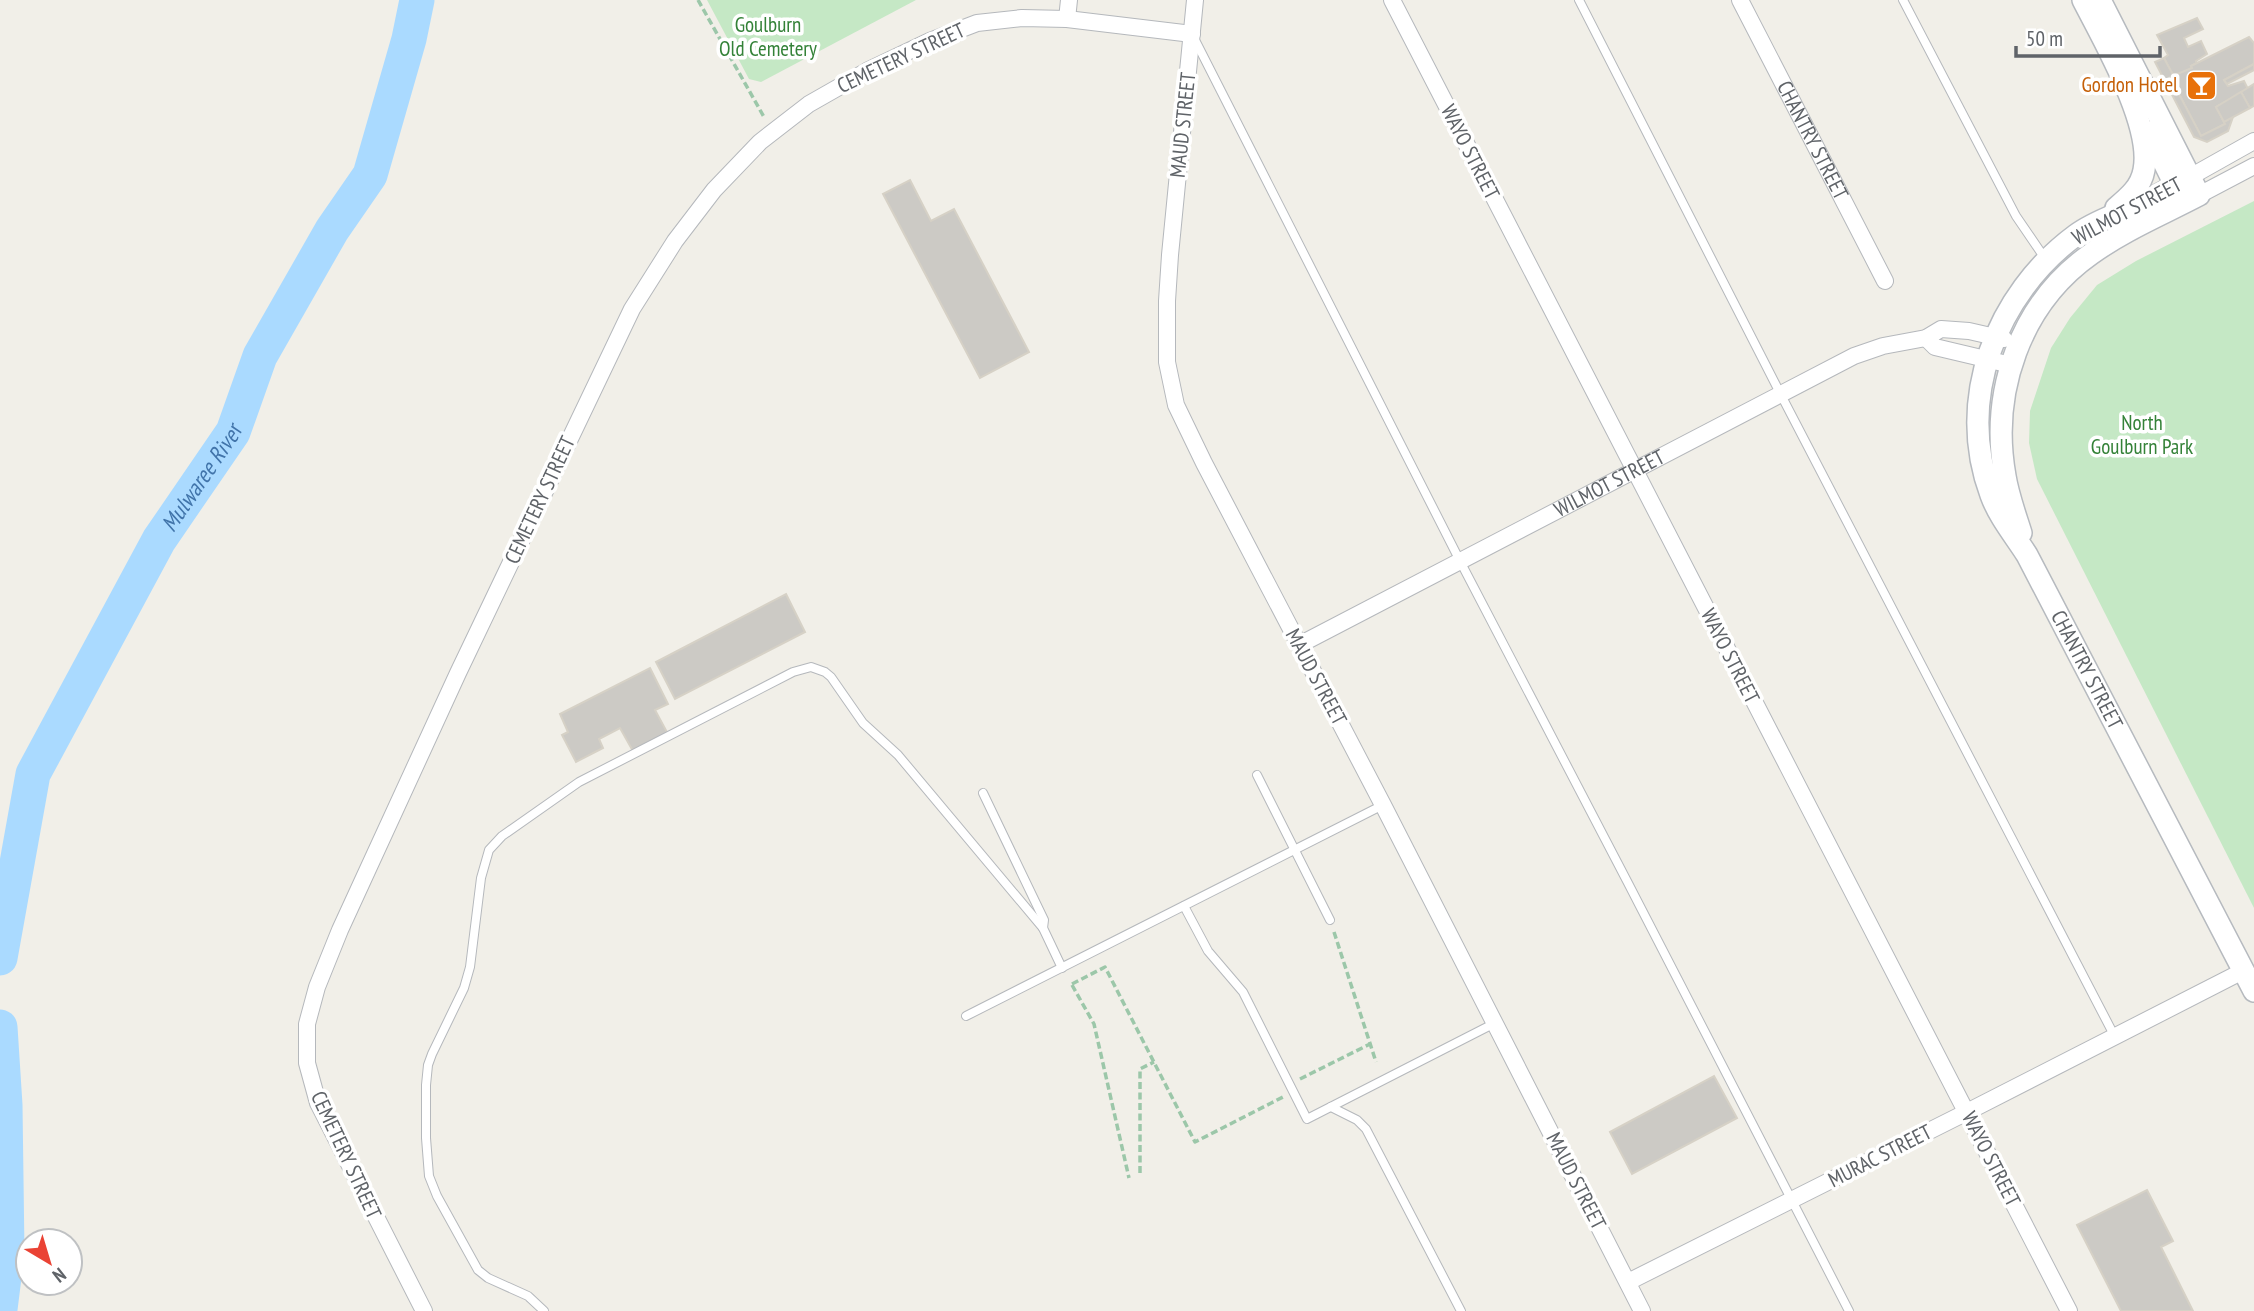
<svg xmlns="http://www.w3.org/2000/svg" width="2254" height="1311" font-family="'PT Sans Narrow',sans-serif">
<style>
.green{fill:#c5e8c5}
.lines{fill:none;stroke-linecap:round;stroke-linejoin:round}
.river{stroke:#aadaff;stroke-width:35}
.building{fill:#cccac5;stroke:#d6d1c6;stroke-width:2}
.lane-casing{stroke:#b5b8bc;stroke-width:10}
.street-casing{stroke:#b5b8bc;stroke-width:18}
.secondary-casing{stroke:#b6babf;stroke-width:24}
.path{stroke:#9cc7a9;stroke-width:3.5;stroke-dasharray:7 3.5;stroke-linecap:butt}
.lane{stroke:#fff;stroke-width:8}
.street{stroke:#fff;stroke-width:16}
.secondary{stroke:#fff;stroke-width:21}
.labels{text-anchor:middle;stroke-width:7;stroke-linejoin:round;paint-order:stroke}
.park-label{font-size:21px;fill:#348238;stroke:#fff}
.street-label{font-size:21px;fill:#5f6368;stroke:#fff}
.food-label{font-size:21px;fill:#c56008;stroke:#fff;text-anchor:end}
.water-label{font-size:23px;font-style:italic;fill:#4174aa;stroke:#fff}
</style>
<rect width="100%" height="100%" fill="#f1efe8"/>
<g class="green">
<polygon points="707,0 916,0 761,82 749,79"/>
<polygon points="2254,201 2254,908 2037,479 2029,443 2030,411 2051,348 2070,318 2097,285 2136,261"/>
</g>
<g class="lines">
<g class="river">
<path id="s1" d="M0,958l33,-184 126,-234 74,-108 27,-76 72,-126 38,-55 39,-136 8,-39"/>
<polyline points="0,1027 5,1105 7,1253 0,1309"/>
</g>
</g>
<g class="building">
<polygon points="2197,18 2203,29 2184,38 2188,47 2201,41 2207,54 2196,61 2197,63 2191,66 2192,68 2176,76 2173,75 2164,58 2168,55 2157,35"/>
<polygon points="2249,37 2254,43 2254,64 2224,80 2228,86 2244,81 2248,89 2216,107 2225,124 2201,136 2170,77 2192,68 2191,66"/>
<polygon points="2164,58 2173,75 2170,77 2201,136 2225,124 2224,122 2233,117 2228,131 2207,142 2194,137 2155,62"/>
<polygon points="2254,64 2254,70 2227,84 2224,80"/>
<polygon points="2254,84 2254,106 2250,108 2241,92"/>
<polygon points="2241,92 2250,108 2224,122 2216,107"/>
<polygon points="910,180 931,221 954,209 1029,352 980,378 883,194"/>
<polygon points="786,594 805,632 675,699 656,662"/>
<polygon points="650,668 668,704 655,710 668,734 634,753 620,728 599,739 603,748 576,762 562,735 568,732 560,714"/>
<polygon points="1714,1076 1737,1118 1632,1174 1610,1132"/>
<polygon points="2147,1190 2173,1241 2161,1247 2193,1311 2121,1311 2077,1225"/>
</g>
<g class="lines">
<defs>
<g id="lane">
<polyline points="1579,0 1780,393 2115,1037"/>
<polyline points="1903,0 2016,216 2046,260"/>
<polyline points="1194,38 1460,561 1628,883 1849,1311"/>
<polyline points="1257,775 1330,920"/>
<polyline points="983,793 1044,920 1043,928 1062,968"/>
<polyline points="1184,906 1208,951 1243,992 1307,1119 1495,1023"/>
<polyline points="966,1016 1383,805"/>
<polyline points="1331,1107 1357,1120 1366,1129 1461,1311"/>
<polyline points="544,1311 528,1296 488,1278 478,1270 437,1196 429,1176 426,1138 426,1085 428,1065 432,1054 464,988 470,967 481,878 489,850 502,836 579,782 793,672 811,667 825,672 831,677 863,723 898,755 1043,928"/>
</g>
<g id="street">
<polyline points="1195,0 1170,255 1167,301 1167,362 1176,405 1204,463 1383,805 1642,1311"/>
<polyline points="1392,0 2069,1311"/>
<path id="s2" d="M1740,0l145,281"/>
<polyline points="1067,19 1069,0"/>
<polyline points="2190,177 2254,141"/>
<polyline points="2199,195 2254,166"/>
<polyline points="1926,338 1935,347 2011,365"/>
<path id="s3" d="M1299,645l555,-289 29,-10 43,-8 15,-9 28,2 35,8"/>
<polyline points="1628,1282 1967,1112 2243,971"/>
<polyline points="424,1311 318,1103 307,1063 307,1024 317,987 340,930 458,673 632,309 675,241 714,190 760,142 809,104 867,71 930,41 977,23 1022,18 1067,19 1192,34"/>
</g>
<g id="secondary">
<path d="M2083,0c21,41 70,125 61,170 -3,17 -15,27 -28,38"/>
<polyline points="2149,132 2181,197"/>
<path id="s4" d="M2190,177c-20,12 -40,23 -62,32 -18,8 -36,14 -52,26 -80,59 -121,165 -85,260 8,22 24,41 36,60l227,436"/>
<path d="M2021,533c-6,-19 -13,-38 -16,-57 -15,-84 15,-172 86,-222 33,-24 72,-40 108,-59l-99,-195"/>
</g>
</defs>
<use href="#lane" class="lane-casing"/>
<use href="#street" class="street-casing"/>
<use href="#secondary" class="secondary-casing"/>
<g class="path">
<polyline points="698,0 764,117"/>
<polyline points="1334,932 1376,1062"/>
<polyline points="1072,984 1105,967 1195,1142 1283,1097"/>
<polyline points="1072,985 1094,1024 1129,1178"/>
<polyline points="1300,1079 1370,1044"/>
<polyline points="1140,1173 1140,1069 1154,1062"/>
</g>
<use href="#lane" class="lane"/>
<use href="#street" class="street"/>
<use href="#secondary" class="secondary"/>
</g>
<defs>
<symbol id="bar-square" viewBox="-11 -11 22 22"><rect x="-9" y="-9" width="18" height="18" rx="4" fill="#e8710a" stroke="#fff"/><path d="M-6-5H6L.8 .8V4.5H3.5V6h-7V4.5H-.8V.8Z" fill="#fff"/></symbol>
</defs>
<g fill-rule="evenodd">
<use href="#bar-square" x="2184" y="68" width="35" height="35"/>
</g>
<g class="labels">
<g class="park-label">
<text x="768" y="32">Goulburn<tspan x="768" dy="24">Old Cemetery</tspan></text>
<text x="2142" y="430">North<tspan x="2142" dy="24">Goulburn Park</tspan></text>
</g>
<g class="street-label">
<text transform="translate(901 58) rotate(-25)" y="7">CEMETERY STREET</text>
<text transform="translate(1183 125) rotate(-84)" y="7">MAUD STREET</text>
<text dy="7" stroke="none"><textPath href="#s2" startOffset="158">CHANTRY STREET</textPath></text>
<text transform="translate(1470 152) rotate(63)" y="7">WAYO STREET</text>
<text transform="translate(2127 211) rotate(-28)" y="7">WILMOT STREET</text>
<text dy="7" stroke="none"><textPath href="#s3" startOffset="350">WILMOT STREET</textPath></text>
<text transform="translate(540 500) rotate(-65)" y="7">CEMETERY STREET</text>
<text transform="translate(1730 656) rotate(63)" y="7">WAYO STREET</text>
<text dy="7" stroke="none"><textPath href="#s4" startOffset="621">CHANTRY STREET</textPath></text>
<text transform="translate(1316 677) rotate(62)" y="7">MAUD STREET</text>
<text transform="translate(346 1155) rotate(65)" y="7">CEMETERY STREET</text>
<text transform="translate(1880 1156) rotate(-27)" y="7">MURAC STREET</text>
<text transform="translate(1991 1159) rotate(63)" y="7">WAYO STREET</text>
<text transform="translate(1576 1181) rotate(63)" y="7">MAUD STREET</text>
</g>
<g class="food-label">
<text x="2178" y="92">Gordon Hotel</text>
</g>
<g class="water-label">
<text dy="8" stroke="none"><textPath href="#s1" startOffset="528">Mulwaree River</textPath></text>
</g>
</g>
<g transform="translate(49 1262) rotate(142)"><circle r="33" fill="#ffffff" stroke="#bfc1c3" stroke-width="2"/>
<path d="M0-5L12 26L0 18L-12 26Z" fill="#ea4335"/>
<text y="-10" font-size="19" font-weight="bold" text-anchor="middle" fill="#5f6368">N</text>
</g>
<path d="M2016 46v10h144v-10" fill="none" stroke="#5f6368" stroke-width="3.5"/>
<text x="2026" y="46" font-size="21" fill="#5f6368" stroke="#ffffff" stroke-width="5" paint-order="stroke">50 m</text>
</svg>
